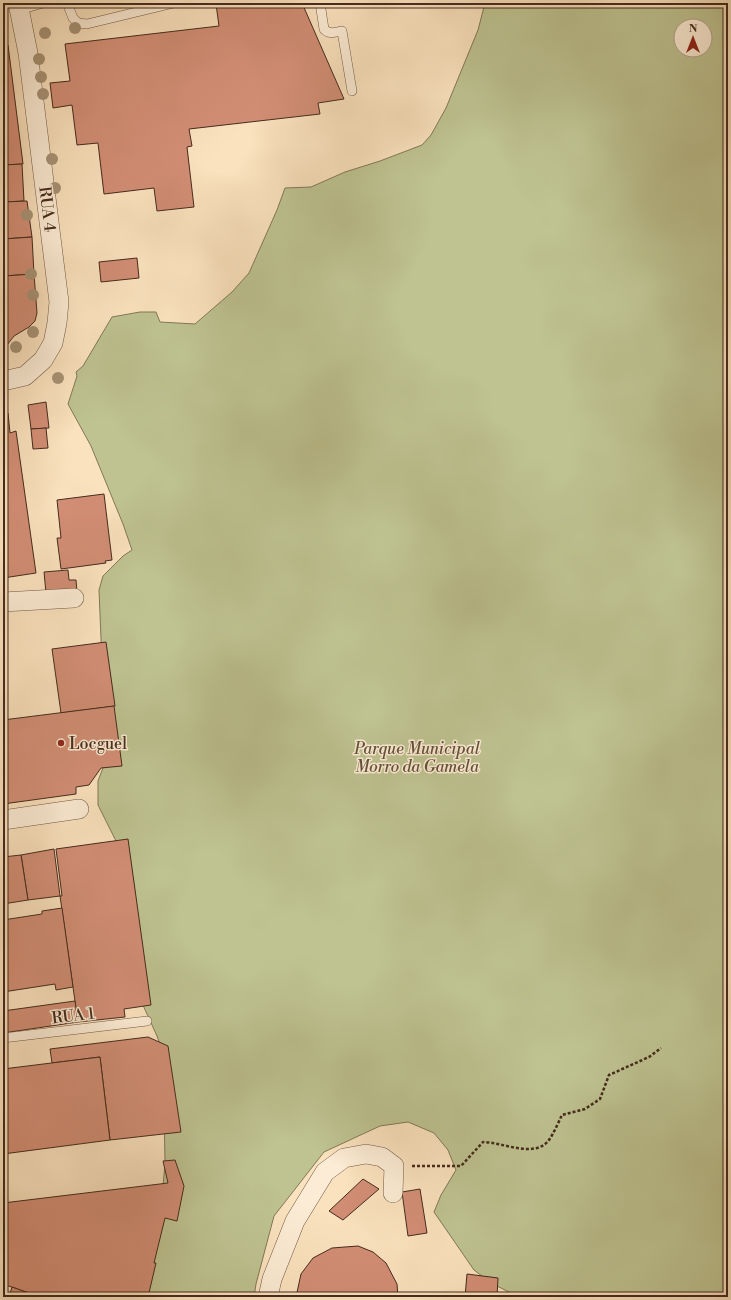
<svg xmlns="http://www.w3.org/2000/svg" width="731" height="1300" font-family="'Libre Bodoni',serif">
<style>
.green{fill:#bec391;stroke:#827757;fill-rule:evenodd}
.building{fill:#d28e75;stroke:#452b1d}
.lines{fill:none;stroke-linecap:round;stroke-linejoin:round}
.service-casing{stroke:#725945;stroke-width:10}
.minor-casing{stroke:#725945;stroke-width:20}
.path{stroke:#452b1d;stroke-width:2.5;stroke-dasharray:3 2;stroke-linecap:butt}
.service{stroke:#fcecd5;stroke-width:9}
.minor{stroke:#fcecd5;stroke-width:19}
.tree{fill:#a79275}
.poi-dot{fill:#8f2418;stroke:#fcecd5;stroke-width:1.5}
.labels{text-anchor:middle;stroke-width:3;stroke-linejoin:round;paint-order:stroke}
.street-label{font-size:16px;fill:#452b1d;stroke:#fcecd5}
.poi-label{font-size:16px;fill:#452b1d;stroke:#fcecd5;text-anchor:start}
.park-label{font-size:16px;font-style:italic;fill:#63513a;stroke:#fcecd5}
</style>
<rect width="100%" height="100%" fill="#fae2be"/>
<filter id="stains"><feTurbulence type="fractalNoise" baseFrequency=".005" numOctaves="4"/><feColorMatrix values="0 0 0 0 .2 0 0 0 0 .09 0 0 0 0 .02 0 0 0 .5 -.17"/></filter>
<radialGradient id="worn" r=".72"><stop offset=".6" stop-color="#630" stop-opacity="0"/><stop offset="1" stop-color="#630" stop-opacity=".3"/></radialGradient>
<path class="green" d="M485,3h243v1294h-209l-28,-14 -17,-13 -40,-58 7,-17 15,-25 -8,-20 -14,-17 -26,-11 -28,4 -56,26 -50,64 -18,68 -2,13h-117l25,-99 3,-35 -1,-59 1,-46 -8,-22 -15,-33 -23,-156 -21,-42v-24l8,-21 -7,-170 4,-14 20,-20 9,-6 -9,-26 -32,-78 -23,-42 9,-28 -1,-4 7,-6 29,-49 28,-5h16l4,10 35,2 37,-32 17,-19 28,-63 8,-22 26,-1 34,-15 35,-11 42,-16 9,-10 15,-27 32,-78zM681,26h24v24h-24z"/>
<g class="building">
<polygon points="224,3 302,3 344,99 318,103 320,114 189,129 192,146 187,147 194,207 157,211 154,188 104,194 98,143 77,145 72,105 53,108 50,83 70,81 65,44 219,26 216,4"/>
<polygon points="8,45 23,164 3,165 3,46"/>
<polygon points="22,164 24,201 3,202 3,165"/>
<polygon points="27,201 32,237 3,239 3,202"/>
<polygon points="32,237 34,274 3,276 3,239"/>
<polygon points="137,258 139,278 101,282 99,262"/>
<polygon points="34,274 37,313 35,321 29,327 14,336 7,345 5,356 3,357 3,276"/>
<polygon points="46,402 49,428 31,429 28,405"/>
<polygon points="8,413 10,433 16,431 36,573 3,578 3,414"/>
<polygon points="46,428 48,448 33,449 31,429"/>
<polygon points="104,494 112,560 105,561 106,563 61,569 57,538 61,538 57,500"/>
<polygon points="68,570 69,580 76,580 77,592 46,593 44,572"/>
<polygon points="106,642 115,706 61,713 52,649"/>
<polygon points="114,706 122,766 101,768 89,785 76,787 76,794 3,804 3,720"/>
<polygon points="128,839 151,1005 124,1009 125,1017 78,1022 60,896 62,896 56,849"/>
<polygon points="54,849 60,896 28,900 21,855"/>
<polygon points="21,855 28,900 3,904 3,857"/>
<polygon points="62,908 73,987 56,990 55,984 3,992 3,920 42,914 42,911"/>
<polygon points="75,1001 78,1022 3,1033 3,1011"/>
<polygon points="148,1037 168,1046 181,1132 110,1140 100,1057 52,1063 50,1049"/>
<polygon points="100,1057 110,1140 3,1154 3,1069"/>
<polygon points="175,1160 184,1186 177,1221 165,1218 154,1263 156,1263 148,1297 40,1297 3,1284 3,1203 168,1183 163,1161"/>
<polygon points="363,1179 379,1189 343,1220 329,1211"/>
<polygon points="420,1189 427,1233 408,1236 402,1192"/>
<polygon points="358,1246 373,1252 386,1263 397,1284 398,1297 296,1297 301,1274 313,1258 332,1248"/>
<polygon points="467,1274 498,1278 497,1297 465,1297"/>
<polygon points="12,1287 40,1297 9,1297"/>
</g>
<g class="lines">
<defs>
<g id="service">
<polyline points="67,3 73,18 78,23 87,24 174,3"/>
<path d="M320,3l4,26c5,6 12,3 18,2l10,60"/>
<polyline points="19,10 43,3"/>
<polyline points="3,1038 147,1021"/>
</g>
<g id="minor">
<polyline points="3,381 25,376 43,360 53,343 57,323 59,302 28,53 18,3"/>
<polyline points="3,602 74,598"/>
<polyline points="3,820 79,809"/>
<polyline points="268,1297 272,1279 295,1221 325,1172 344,1158 366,1154 382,1157 394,1166 393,1193"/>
</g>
</defs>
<use href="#service" class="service-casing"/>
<use href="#minor" class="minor-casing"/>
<path class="path" d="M412,1166h49l22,-24c19,0 52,17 66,-2 5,-7 9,-17 13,-25l23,-6 15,-10 9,-24 40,-18 12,-9"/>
<use href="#service" class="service"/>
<use href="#minor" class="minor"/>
</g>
<g class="tree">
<circle cx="75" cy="28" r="6"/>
<circle cx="45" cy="33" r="6"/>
<circle cx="39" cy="59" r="6"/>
<circle cx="41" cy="77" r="6"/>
<circle cx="43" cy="94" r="6"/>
<circle cx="52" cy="159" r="6"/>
<circle cx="55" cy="188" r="6"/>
<circle cx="27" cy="215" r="6"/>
<circle cx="31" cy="274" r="6"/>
<circle cx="33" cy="295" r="6"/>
<circle cx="33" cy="332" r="6"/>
<circle cx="16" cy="347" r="6"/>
<circle cx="58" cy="378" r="6"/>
</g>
<circle class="poi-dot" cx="61" cy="743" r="4"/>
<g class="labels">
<g class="street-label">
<text transform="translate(48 209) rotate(83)" y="6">RUA 4</text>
<text transform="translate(73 1015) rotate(-7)" y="6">RUA 1</text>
</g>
<g class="poi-label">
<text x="69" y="749">Locguel</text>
</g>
<g class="park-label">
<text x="417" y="754">Parque Municipal<tspan x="417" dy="18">Morro da Gamela</tspan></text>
</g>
</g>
<rect width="731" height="1300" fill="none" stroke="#fae2be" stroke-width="16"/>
<rect x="4" y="4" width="723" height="1292" fill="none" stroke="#452b1d" stroke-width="2"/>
<rect x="8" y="8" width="715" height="1284" fill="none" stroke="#452b1d"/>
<g transform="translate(693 38)"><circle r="19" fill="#fcecd5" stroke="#b39f8b"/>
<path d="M0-3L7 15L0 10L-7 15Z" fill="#8f2418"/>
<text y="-6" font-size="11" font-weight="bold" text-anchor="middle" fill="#452b1d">N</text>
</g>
<rect width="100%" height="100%" filter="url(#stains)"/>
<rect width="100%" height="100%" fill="url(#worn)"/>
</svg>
